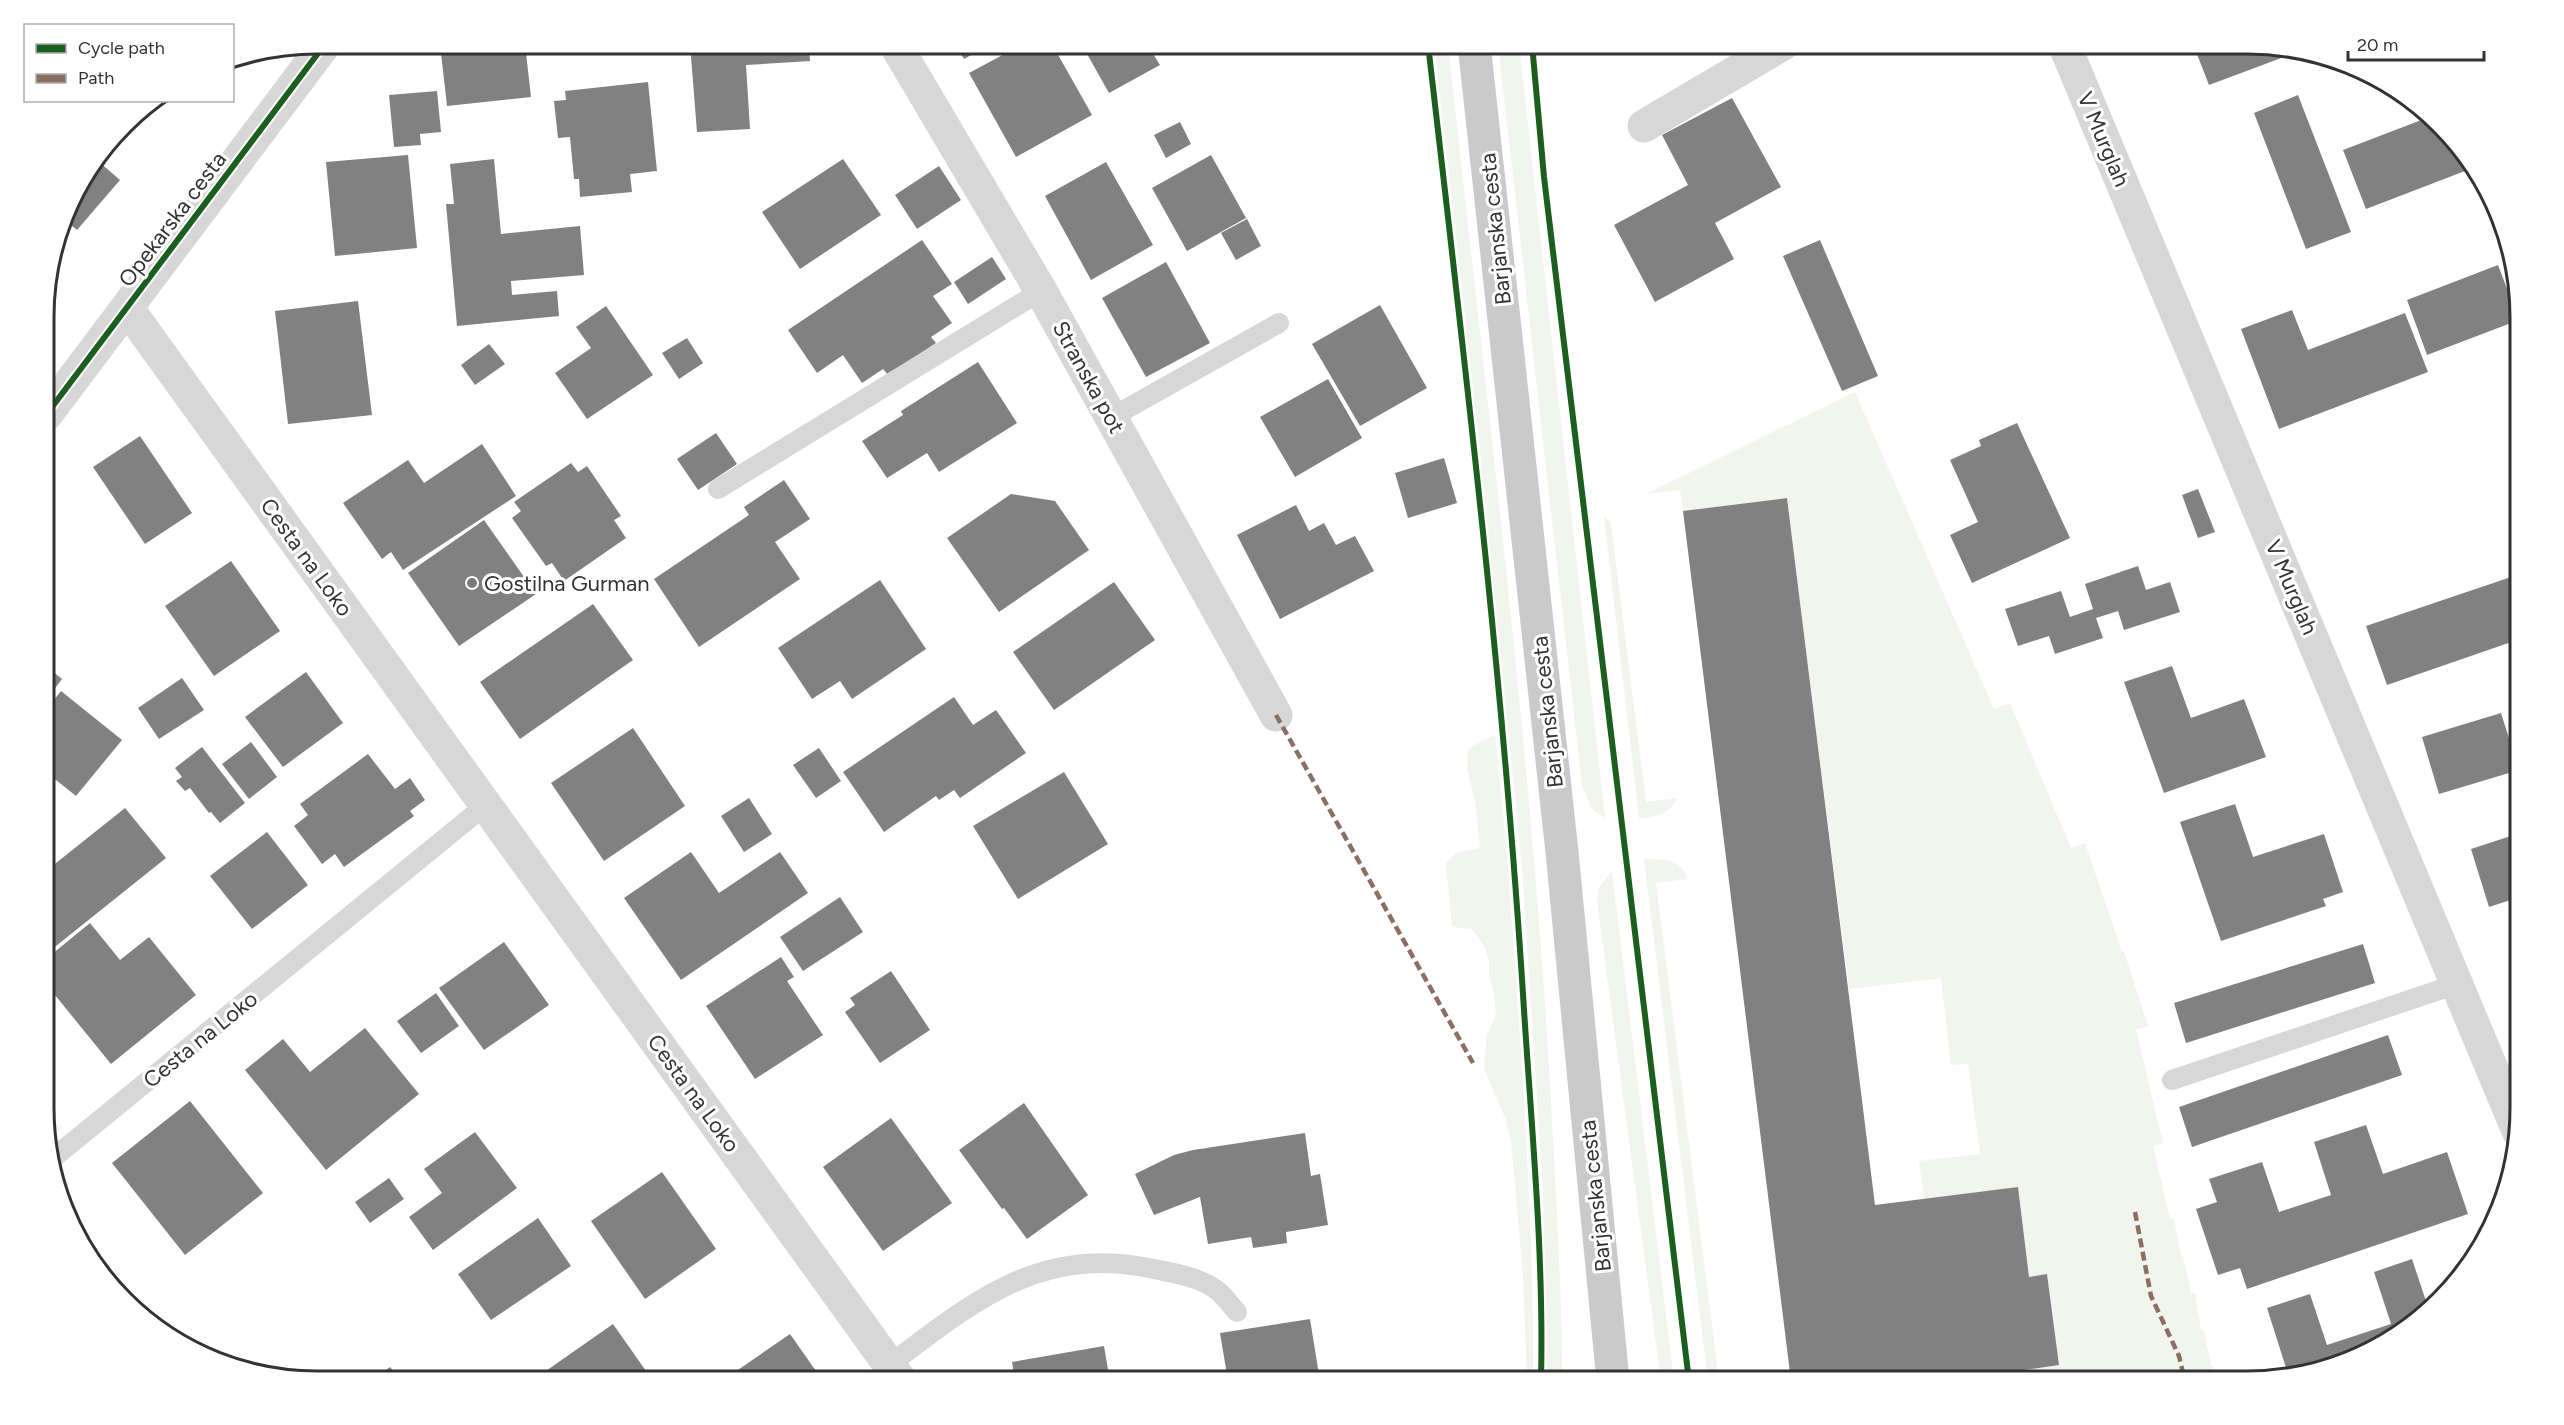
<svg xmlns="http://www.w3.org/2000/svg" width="2564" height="1425" font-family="Figtree,sans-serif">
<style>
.green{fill:#f1f5ed}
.building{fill:#818181}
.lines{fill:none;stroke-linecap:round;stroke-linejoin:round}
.service{stroke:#d7d7d7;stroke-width:20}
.minor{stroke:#d7d7d7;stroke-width:33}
.tertiary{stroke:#d7d7d7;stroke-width:33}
.primary{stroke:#cacaca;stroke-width:33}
.quiet{stroke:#8d6e63;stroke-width:4.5;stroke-dasharray:9 4.5;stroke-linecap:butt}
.cycleway-casing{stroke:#fff;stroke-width:10}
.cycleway{stroke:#1b5e20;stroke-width:6}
.poi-dot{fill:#7a7a7a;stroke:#fff;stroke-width:2}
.labels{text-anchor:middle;stroke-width:6;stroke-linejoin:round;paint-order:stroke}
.street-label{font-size:22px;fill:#333;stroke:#fff}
.poi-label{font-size:22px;fill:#333;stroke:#fff;text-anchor:start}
.rim{fill:none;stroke:#333;stroke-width:3}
</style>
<rect width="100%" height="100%" fill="#fff"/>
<g class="green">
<path d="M1434,44h14c37,346 82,692 102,1040 5,99 12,198 12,297h-15l-4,-189 -21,-324 -42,-418z"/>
<polygon points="1498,44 1519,44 1605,818 1592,809 1582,785"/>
<polygon points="1855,392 1994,709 2010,703 2071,848 2085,843 2122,952 2124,951 2148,1026 2136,1030 2163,1143 2153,1146 2170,1219 2174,1219 2181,1255 2183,1256 2191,1293 2195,1293 2201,1330 2204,1330 2211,1366 2214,1367 2217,1381 1948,1381 2059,1365 2047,1274 2029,1277 2018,1187 1924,1199 1919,1161 1980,1154 1968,1064 1951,1065 1941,978 1849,989 1787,498 1683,511 1680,490 1646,494"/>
<path d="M1604,517l7,6 35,279 31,-4c-7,16 -21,19 -38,20z"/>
<path d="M1495,735c12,106 19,212 26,318 7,109 13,219 12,328h-6l-4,-105 -12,-135 -5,-21 -22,-52 3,-33 9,-20 -2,-22 -5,-18v-14l-4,-14 -13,-18 -20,-2 -6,-64 10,-10 24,-5 -5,-46 -8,-34 1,-16 4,-6z"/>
<path d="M1644,859c17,0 38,-1 43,20l-31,4 63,498h-11z"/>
<polygon points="1612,871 1674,1381 1661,1381 1597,901 1599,887"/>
</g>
<g class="building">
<polygon points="440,44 525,44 531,97 447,106"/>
<polygon points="690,44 809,44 810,61 746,65 750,129 697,132"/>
<polygon points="955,44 991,44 964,59"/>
<polygon points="1023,44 1052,44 1092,115 1016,157 969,73"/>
<polygon points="1085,44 1147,44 1160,65 1109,93 1082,45"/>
<polygon points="2193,44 2247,44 2300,51 2209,85"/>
<polygon points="648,82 657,171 630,174 632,192 580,197 579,179 574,179 570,137 558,138 554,101 566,100 565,91"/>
<polygon points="437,91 441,132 420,134 421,145 394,147 389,95"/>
<polygon points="2298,95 2351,232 2306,249 2254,113"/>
<polygon points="1732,98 1781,187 1715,223 1734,259 1655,302 1614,225 1688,185 1662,135"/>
<polygon points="2424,119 2464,155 2460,157 2465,171 2366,209 2343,150"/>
<polygon points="1180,122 1191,144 1166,158 1154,135"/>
<polygon points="408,155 417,248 335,256 326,162"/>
<polygon points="1211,155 1246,218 1187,251 1152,188"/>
<polygon points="494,159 501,234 580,226 584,275 511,281 512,295 557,291 559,316 457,326 446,204 454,204 450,164"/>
<polygon points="843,159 881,215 800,269 762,212"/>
<polygon points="98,161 120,180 77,230 65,220 72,196"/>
<polygon points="1106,162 1153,245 1091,280 1045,196"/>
<polygon points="939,166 961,200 917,229 895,195"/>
<polygon points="1247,219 1261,246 1236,260 1221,233"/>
<polygon points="922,240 952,284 933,296 952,323 931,337 936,343 888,375 883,369 862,383 843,355 817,373 788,330"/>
<polygon points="1820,240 1878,376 1842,391 1783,256"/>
<polygon points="992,257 1006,279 968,304 954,282"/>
<polygon points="1166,262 1210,343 1146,377 1102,298"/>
<polygon points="2498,265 2519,320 2427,355 2407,300"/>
<polygon points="358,301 372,415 288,424 275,311"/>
<polygon points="1380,305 1427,388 1360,426 1312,344"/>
<polygon points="606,306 653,375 587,419 555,373 591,348 576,327"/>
<polygon points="2292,310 2308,350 2405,313 2428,372 2279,429 2241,329"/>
<polygon points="687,338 703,363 679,379 662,353"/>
<polygon points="489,344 505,364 475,385 461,365"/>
<polygon points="978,362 1017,423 939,472 927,453 887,478 862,441 903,415 901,411"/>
<polygon points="1328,379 1362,438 1295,477 1260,417"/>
<polygon points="2017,423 2070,538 1972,583 1950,535 1978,522 1950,460 1981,446 1979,440"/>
<polygon points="716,433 737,464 698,490 677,459"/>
<polygon points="140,436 192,513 145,544 93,467"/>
<polygon points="482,444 516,496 403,570 391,552 382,559 343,503 408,460 424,483"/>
<polygon points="1444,458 1457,503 1408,518 1395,473"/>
<polygon points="571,463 578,472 587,466 621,516 614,520 626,538 564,581 552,563 546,566 512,518 521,511 514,502"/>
<polygon points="784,480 810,519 775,542 800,579 699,647 654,579 749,515 744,507"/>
<polygon points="2198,489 2215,532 2198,538 2182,495"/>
<polygon points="1011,494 1055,501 1089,550 999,612 947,538"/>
<polygon points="1787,498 1875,1205 2018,1187 2029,1277 2047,1274 2059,1365 1948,1381 1791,1381 1683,511"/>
<polygon points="1296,505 1309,531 1324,523 1336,545 1355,536 1374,571 1280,619 1237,535"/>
<polygon points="484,520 536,594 459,646 408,573"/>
<polygon points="231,561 280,631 214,676 165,606"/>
<polygon points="2138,566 2146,590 2170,582 2180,612 2124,630 2118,611 2096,618 2103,638 2055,654 2049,636 2018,646 2005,609 2061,591 2070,617 2093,609 2085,584"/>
<polygon points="2520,574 2520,639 2387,685 2366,626"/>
<polygon points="880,580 926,649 852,699 840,681 812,699 778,648"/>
<polygon points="1114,582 1155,640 1054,710 1013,652"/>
<polygon points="593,604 633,660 520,739 480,682"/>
<polygon points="46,666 62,679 46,700"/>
<polygon points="2172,666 2191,718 2244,699 2266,757 2164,793 2124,682"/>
<polygon points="306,672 343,723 283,767 245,717"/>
<polygon points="182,678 204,710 159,739 138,708"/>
<polygon points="61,691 122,740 76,796 46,772 46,710"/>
<polygon points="954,697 973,725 996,710 1026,753 960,798 954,790 939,800 936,796 884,832 843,772"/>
<polygon points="2501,713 2519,770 2439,794 2422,737"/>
<polygon points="633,728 685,806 604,861 551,783"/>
<polygon points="251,742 277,777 249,799 222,764"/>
<polygon points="202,747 245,803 220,823 211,812 209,813 190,788 185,791 176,781 182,777 175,768"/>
<polygon points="819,748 841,781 816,798 793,765"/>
<polygon points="368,754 395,789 410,778 425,800 410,811 414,816 344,867 335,854 322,864 294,826 308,815 300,804"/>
<polygon points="1064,772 1108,844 1018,899 973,826"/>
<polygon points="749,798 772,834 744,852 721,816"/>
<polygon points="2235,804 2253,857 2324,834 2343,892 2323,899 2326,906 2221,941 2180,822"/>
<polygon points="125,808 166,858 46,954 46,871"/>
<polygon points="267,832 308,885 252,929 210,876"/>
<polygon points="2520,833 2520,897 2489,907 2471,849"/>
<polygon points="691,852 719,893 780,852 808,893 681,980 624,898"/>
<polygon points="840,897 863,932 803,971 780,937"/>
<polygon points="90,923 120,960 149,937 196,995 111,1064 46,984 46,959"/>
<polygon points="504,942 549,1005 484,1050 439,988"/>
<polygon points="2363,944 2375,983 2186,1043 2174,1003"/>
<polygon points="781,957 794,977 787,981 823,1035 755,1079 706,1006"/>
<polygon points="2520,966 2520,1000 2519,1000 2510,969"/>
<polygon points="891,971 930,1030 880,1063 845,1012 855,1005 850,998"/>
<polygon points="436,993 459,1026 421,1053 397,1021"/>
<polygon points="365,1028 419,1094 326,1170 245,1070 283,1039 310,1072"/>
<polygon points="2388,1035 2402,1075 2192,1147 2179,1107"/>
<polygon points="190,1101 263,1193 185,1255 112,1163"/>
<polygon points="1024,1103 1088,1195 1027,1239 1004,1208 1002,1209 959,1150"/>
<polygon points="891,1118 952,1203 883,1251 823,1167"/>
<polygon points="2366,1125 2383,1174 2447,1152 2468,1214 2247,1289 2240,1268 2218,1275 2196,1209 2217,1202 2209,1179 2262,1162 2279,1212 2331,1195 2314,1142"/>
<polygon points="475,1132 517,1188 433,1250 409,1217 442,1193 424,1169"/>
<polygon points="1305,1133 1311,1176 1320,1174 1328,1225 1286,1232 1287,1243 1253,1248 1251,1237 1208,1244 1200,1197 1154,1215 1135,1174 1174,1155 1193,1150"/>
<polygon points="662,1172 716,1249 645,1299 591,1221"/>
<polygon points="389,1178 404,1199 370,1223 355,1202"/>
<polygon points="538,1218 571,1266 491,1320 458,1274"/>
<polygon points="82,1240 119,1286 118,1286 90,1260"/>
<polygon points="2412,1259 2429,1310 2384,1345 2288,1374 2267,1308 2310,1294 2327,1345 2391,1324 2374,1272"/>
<polygon points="1310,1319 1320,1381 1228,1381 1220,1333"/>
<polygon points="613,1324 646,1371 631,1381 548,1381 543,1373"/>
<polygon points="790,1334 823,1381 736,1381 732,1374"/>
<polygon points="1104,1346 1110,1381 1015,1381 1012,1362"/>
<polygon points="390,1367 401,1381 371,1381"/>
</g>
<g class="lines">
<g class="service">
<polyline points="1112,417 1279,323"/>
<polyline points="718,489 1041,291"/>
<polyline points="2172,1080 2457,984"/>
<polyline points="52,1159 487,804"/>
<path d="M889,1365c85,-64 152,-121 265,-96 21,4 49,9 65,23 7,6 12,14 18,20"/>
</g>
<g class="minor">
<polyline points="895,44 1041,291 1276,715"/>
<polyline points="1644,126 1783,44"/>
<polyline points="128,309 901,1381"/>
</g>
<g class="tertiary">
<polyline points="2064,44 2518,1131"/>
<polyline points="46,415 325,44"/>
</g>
<polyline class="primary" points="1474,44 1562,852 1613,1381"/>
<g class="quiet">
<polyline points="1276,715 1473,1063"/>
<polyline points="2135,1212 2151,1296 2179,1356 2185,1381"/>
</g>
<defs>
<g id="cycleway">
<path d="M1428,44c37,321 76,643 96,966 8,123 20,248 17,371"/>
<polyline points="1532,44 1544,177 1689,1381"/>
<polyline points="46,415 325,44"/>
</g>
</defs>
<use href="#cycleway" class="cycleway-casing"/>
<use href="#cycleway" class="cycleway"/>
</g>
<circle class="poi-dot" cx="472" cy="583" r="6"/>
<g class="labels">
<g class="street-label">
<text transform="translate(2104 139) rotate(67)" y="8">V Murglah</text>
<text transform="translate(172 219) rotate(-53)" y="8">Opekarska cesta</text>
<text transform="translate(1495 229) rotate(-96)" y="8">Barjanska cesta</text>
<text transform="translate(1089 377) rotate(61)" y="8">Stranska pot</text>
<text transform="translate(307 557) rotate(54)" y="8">Cesta na Loko</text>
<text transform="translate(2292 587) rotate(67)" y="8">V Murglah</text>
<text transform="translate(1547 712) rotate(-96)" y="8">Barjanska cesta</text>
<text transform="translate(200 1039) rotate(-39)" y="8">Cesta na Loko</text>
<text transform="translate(694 1093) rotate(54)" y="8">Cesta na Loko</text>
<text transform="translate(1595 1196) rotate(-96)" y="8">Barjanska cesta</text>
</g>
<g class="poi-label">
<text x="484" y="591">Gostilna Gurman</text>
</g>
</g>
<path d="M0 0H2564V1425H0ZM317 54H2247A263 263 0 0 1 2510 317V1108A263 263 0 0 1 2247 1371H317A263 263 0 0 1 54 1108V317A263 263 0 0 1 317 54Z" fill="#fff" fill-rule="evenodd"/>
<path class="rim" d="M317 54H2247A263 263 0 0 1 2510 317V1108A263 263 0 0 1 2247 1371H317A263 263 0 0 1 54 1108V317A263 263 0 0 1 317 54Z"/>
<rect x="24" y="24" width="210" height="78" fill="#ffffff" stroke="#adadad" stroke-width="1.5"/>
<rect x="36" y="44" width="30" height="9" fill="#1b5e20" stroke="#adadad" stroke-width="1.5"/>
<text x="78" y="54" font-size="18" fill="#333333">Cycle path</text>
<rect x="36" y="74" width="30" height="9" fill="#8d6e63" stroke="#adadad" stroke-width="1.5"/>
<text x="78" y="84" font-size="18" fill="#333333">Path</text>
<path d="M2348 51v9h136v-9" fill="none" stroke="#333333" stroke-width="3"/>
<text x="2357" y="51" font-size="18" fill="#333333" stroke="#ffffff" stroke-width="4.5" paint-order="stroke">20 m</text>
</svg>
